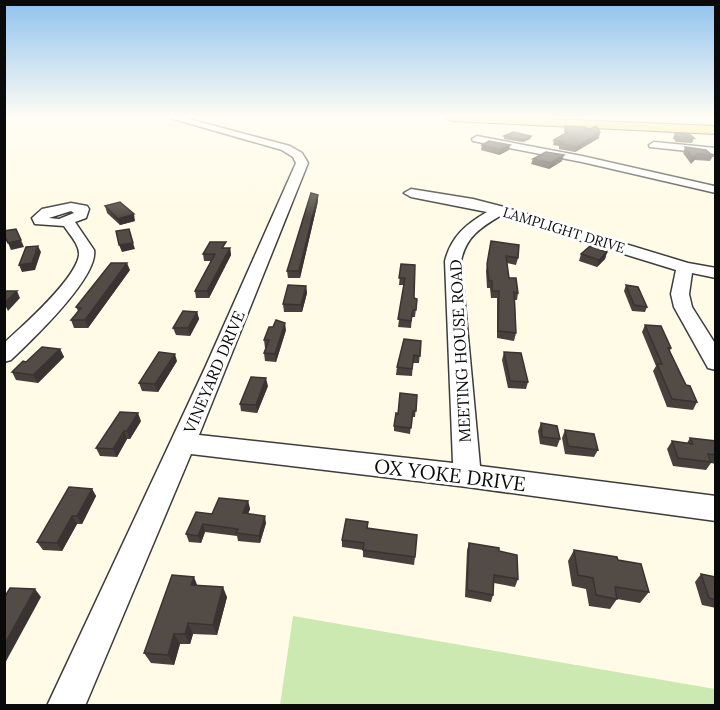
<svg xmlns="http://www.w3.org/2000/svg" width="720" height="710" font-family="Lora,serif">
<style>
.green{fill:#cbe9b0}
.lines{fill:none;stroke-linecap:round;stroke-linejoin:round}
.minor-casing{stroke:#3d3d3d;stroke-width:3}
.major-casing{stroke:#1b1b1b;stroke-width:2}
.minor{fill:#fff;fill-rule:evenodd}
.major{fill:#fddb58;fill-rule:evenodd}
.wall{fill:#47403c}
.shaded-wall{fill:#393431}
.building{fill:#524b46;stroke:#393431;stroke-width:1.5}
.labels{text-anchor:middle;stroke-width:6;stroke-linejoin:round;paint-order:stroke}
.far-street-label{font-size:14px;fill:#0a0a0a;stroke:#fff}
.street-label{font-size:16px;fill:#0a0a0a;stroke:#fff}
.near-street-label{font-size:20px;fill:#0a0a0a;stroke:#fff}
</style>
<rect width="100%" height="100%" fill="#fffbe6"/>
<polygon class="green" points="293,616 715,689 715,705 280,705"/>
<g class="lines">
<defs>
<g id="minor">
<path d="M170,118h15l105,28 12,7 6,10 -109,272 254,28 -8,-202c6,-24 21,-37 42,-49l-76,-15 -7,-4 7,-4 62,10 31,8 184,56 28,5v10l-24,-5 -3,21 3,13 24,38v25l-8,-2 -34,-61 -3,-13 5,-24 -176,-54c-20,12 -34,21 -39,45l19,205 236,30v25l-249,-34 -276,-33 -106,252h-38l158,-338 91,-205 -3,-6 -11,-7z"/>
<polygon points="477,136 582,156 714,186 716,193 582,162 473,141 472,139"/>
<polygon points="654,142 716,148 716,154 650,147 649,145"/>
<path d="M71,203l16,3 2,3 -3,9 -11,4 19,28c5,27 -63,91 -83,110l-7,2v-19c19,-17 72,-64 75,-88 1,-10 -10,-21 -15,-29l-29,-2 -3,-6 10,-9zM71,211l3,2 -15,6 -10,-1z"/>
</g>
<polygon id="major" points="446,118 525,118 716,126 716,134 452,121"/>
</defs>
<use href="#minor" class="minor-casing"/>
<use href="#major" class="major-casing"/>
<use href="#minor" class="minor"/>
<use href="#major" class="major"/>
</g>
<g class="wall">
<polygon points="565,126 588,130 599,138 575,152 559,149 559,146 553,145 554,140 565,134 564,131"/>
<polygon points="675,133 694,138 692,143 676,142 673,138"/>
<polygon points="504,136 531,136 530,139 523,142 504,139"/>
<polygon points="482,145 510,145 509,150 499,155 481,150"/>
<polygon points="685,147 713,156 710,161 695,160 691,164 683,153"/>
<polygon points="533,159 562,161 549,169 531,164"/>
<polygon points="318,201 300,278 288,278 287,271"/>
<polygon points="105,206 135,221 120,225 107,213"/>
<polygon points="491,241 518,258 516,265 507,263 509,278 518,293 517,300 515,300 516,333 514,341 497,338 497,298 491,298 490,288 487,288 486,271"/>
<polygon points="227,248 230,248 231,255 209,298 196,298 195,291 211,261 204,261 203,254"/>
<polygon points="607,252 605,259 597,267 579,261 581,254"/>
<polygon points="401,264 414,298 417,299 415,317 412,317 411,328 398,327 404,285 399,285"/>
<polygon points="130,270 88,328 74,328 71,320 78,311 76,307"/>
<polygon points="626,285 647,307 645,312 632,311 624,291"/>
<polygon points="306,286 307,293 302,312 284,312 283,304"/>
<polygon points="197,312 199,319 190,336 176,335 173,328"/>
<polygon points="645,325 671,348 670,351 686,385 697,402 693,410 667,407 653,371 656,366 642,332"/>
<polygon points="286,330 276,362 265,361 264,353 266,348 265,348 264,340"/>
<polygon points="421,341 419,363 413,363 412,376 396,375 397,367"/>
<polygon points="60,349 64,357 38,383 16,380 12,372 26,362"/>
<polygon points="504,352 528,382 526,389 508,388 502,360"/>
<polygon points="177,361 158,392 142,391 139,383"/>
<polygon points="268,386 257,413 241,411 240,404"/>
<polygon points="417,395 415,417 412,417 410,434 394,431 394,426 398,414"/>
<polygon points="141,421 130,439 127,439 117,457 100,456 96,448"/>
<polygon points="541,423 560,439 557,447 540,444 538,431"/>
<polygon points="565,430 598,450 594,457 565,454 562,438"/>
<polygon points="690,438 716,441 716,464 711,463 706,470 673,466 667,449 672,441 687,443"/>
<polygon points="92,489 96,496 82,524 77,524 62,551 43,550 37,542"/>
<polygon points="248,501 250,509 248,514 266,523 260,543 238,541 237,536 205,532 201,543 189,542 186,534 212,514"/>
<polygon points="368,522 368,528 415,557 414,565 363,557 363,550 342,547 342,540"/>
<polygon points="469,543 518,579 515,587 494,583 493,595 491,602 465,597 467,550"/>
<polygon points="574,550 618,560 649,592 640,603 617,599 610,609 589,606 586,589 572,586 568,561"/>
<polygon points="701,574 716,577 716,608 702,605 695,582"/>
<polygon points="197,585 227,597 217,635 193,634 190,644 180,644 174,665 151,663 144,653"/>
</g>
<g class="shaded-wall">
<polygon points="600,132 599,138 575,152 577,147"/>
<polygon points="531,136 530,139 523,142 524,140"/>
<polygon points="510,145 509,150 499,155 500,150"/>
<polygon points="564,155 562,161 549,169 551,163"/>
<polygon points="318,195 318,201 300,278 299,271"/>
<polygon points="134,214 135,221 120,225 118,219"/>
<polygon points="16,229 24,247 11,250 8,243"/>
<polygon points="133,243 135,249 122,252 119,245"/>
<polygon points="38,246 41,252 35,270 22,272 19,265"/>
<polygon points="230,248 231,255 209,298 207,291"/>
<polygon points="607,252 605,259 597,267 599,260"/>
<polygon points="127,263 130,270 88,328 85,320"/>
<polygon points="306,286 307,293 302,312 301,305"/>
<polygon points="17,291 20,298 8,311 4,303"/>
<polygon points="197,312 199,319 190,336 188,328"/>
<polygon points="285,323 286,330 276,362 275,354"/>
<polygon points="60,349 64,357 38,383 33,375"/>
<polygon points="175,354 177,361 158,392 155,384"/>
<polygon points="266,378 268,386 257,413 256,405"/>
<polygon points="138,413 141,421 130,439 127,431"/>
<polygon points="124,431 127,439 117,457 113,449"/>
<polygon points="92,489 96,496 82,524 77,516"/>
<polygon points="248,501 250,509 245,521 243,513"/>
<polygon points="72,516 77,524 62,551 57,543"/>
<polygon points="265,516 266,523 260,543 259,536"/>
<polygon points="203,524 205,532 201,543 198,536"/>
<polygon points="194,577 198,587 191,585"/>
<polygon points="223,587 227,597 217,635 213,625"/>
<polygon points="35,589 41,597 4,665 4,645"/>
<polygon points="188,623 193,634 190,644 185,634"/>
<polygon points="174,634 180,644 174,665 168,655"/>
</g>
<g class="building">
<polygon points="565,126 586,127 588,130 596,126 600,132 577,147 560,144 564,142 554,140 568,132"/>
<polygon points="513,132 531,136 524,140 504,136"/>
<polygon points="675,133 689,134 694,138 678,137"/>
<polygon points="489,141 510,145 500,150 482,145"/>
<polygon points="685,147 706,150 713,156 697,154 693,159"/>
<polygon points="546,152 564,155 551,163 533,159"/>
<polygon points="311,193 318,195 299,271 287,271"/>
<polygon points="120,202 134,214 118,219 105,206"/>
<polygon points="16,229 21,240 8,243 4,235 4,231"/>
<polygon points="129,229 133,243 119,245 116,231"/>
<polygon points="491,241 519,245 518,258 506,256 509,278 516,278 518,293 514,292 516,333 498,331 499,291 492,291 492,281 489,281 487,264"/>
<polygon points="210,242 226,242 222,248 230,248 207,291 195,291 215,254 203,254"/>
<polygon points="38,246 32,263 19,265 26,247"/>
<polygon points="590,246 607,252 599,260 581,254"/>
<polygon points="111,263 127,263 85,320 71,320 81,308 76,307"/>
<polygon points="401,264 415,265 414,298 417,299 416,310 413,310 411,321 398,319 405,278 399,278"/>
<polygon points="288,285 306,286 301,305 283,304"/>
<polygon points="626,285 638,287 647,307 634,305"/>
<polygon points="4,291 17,291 4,303"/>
<polygon points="183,311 197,312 188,328 173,328"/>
<polygon points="276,320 285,323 275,354 264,353 269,340 264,340 269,327 273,327"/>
<polygon points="645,325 661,326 671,348 668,348 686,385 690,386 697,402 672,399 657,364 662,364"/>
<polygon points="404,339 421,341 420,356 414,355 412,369 397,367"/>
<polygon points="42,347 60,349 33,375 12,372 23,361 26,362"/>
<polygon points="159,352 175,354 155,384 139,383"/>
<polygon points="504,352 521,353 528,382 510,381"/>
<polygon points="251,377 266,378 256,405 240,404"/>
<polygon points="400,393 417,395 416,411 413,411 411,428 394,426 396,413 398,414"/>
<polygon points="120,412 138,413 127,431 124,431 113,449 96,448"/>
<polygon points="541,423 557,426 560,439 542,437"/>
<polygon points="565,430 594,434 598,450 568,446"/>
<polygon points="690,438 716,441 716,455 708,454 711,462 678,458 672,441 693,444"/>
<polygon points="69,487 92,489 77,516 72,516 57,543 37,542"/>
<polygon points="219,498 248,501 243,513 265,516 259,536 236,533 238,529 203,524 198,536 186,534 196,512 212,514"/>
<polygon points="346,519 368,522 367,528 417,535 415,557 363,550 364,543 342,540"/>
<polygon points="469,543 499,548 499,551 517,555 518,579 494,575 493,595 467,590"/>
<polygon points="574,550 617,557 618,560 641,564 649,592 615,587 617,599 596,595 593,578 578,575"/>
<polygon points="701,574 716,577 716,600 709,598"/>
<polygon points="172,575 194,577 191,585 223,587 213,625 188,623 185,634 174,634 168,655 144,653"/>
<polygon points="10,588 35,589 4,645 4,598"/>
</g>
<linearGradient id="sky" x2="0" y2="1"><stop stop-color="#8fc2ee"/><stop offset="0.54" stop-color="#fffdf4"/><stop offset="1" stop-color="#fffdf4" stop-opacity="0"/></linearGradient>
<rect width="720" height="217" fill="url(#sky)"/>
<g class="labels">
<g class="far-street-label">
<text transform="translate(564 230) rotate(17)" y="5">LAMPLIGHT DRIVE</text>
</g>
<g class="street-label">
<text transform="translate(460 351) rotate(-93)" y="6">MEETING HOUSE ROAD</text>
<text transform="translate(214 372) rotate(-67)" y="6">VINEYARD DRIVE</text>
</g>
<g class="near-street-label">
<text transform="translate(450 475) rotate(7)" y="7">OX YOKE DRIVE</text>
</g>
</g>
<rect width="720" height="710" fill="none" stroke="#0a0a0a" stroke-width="12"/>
</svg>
